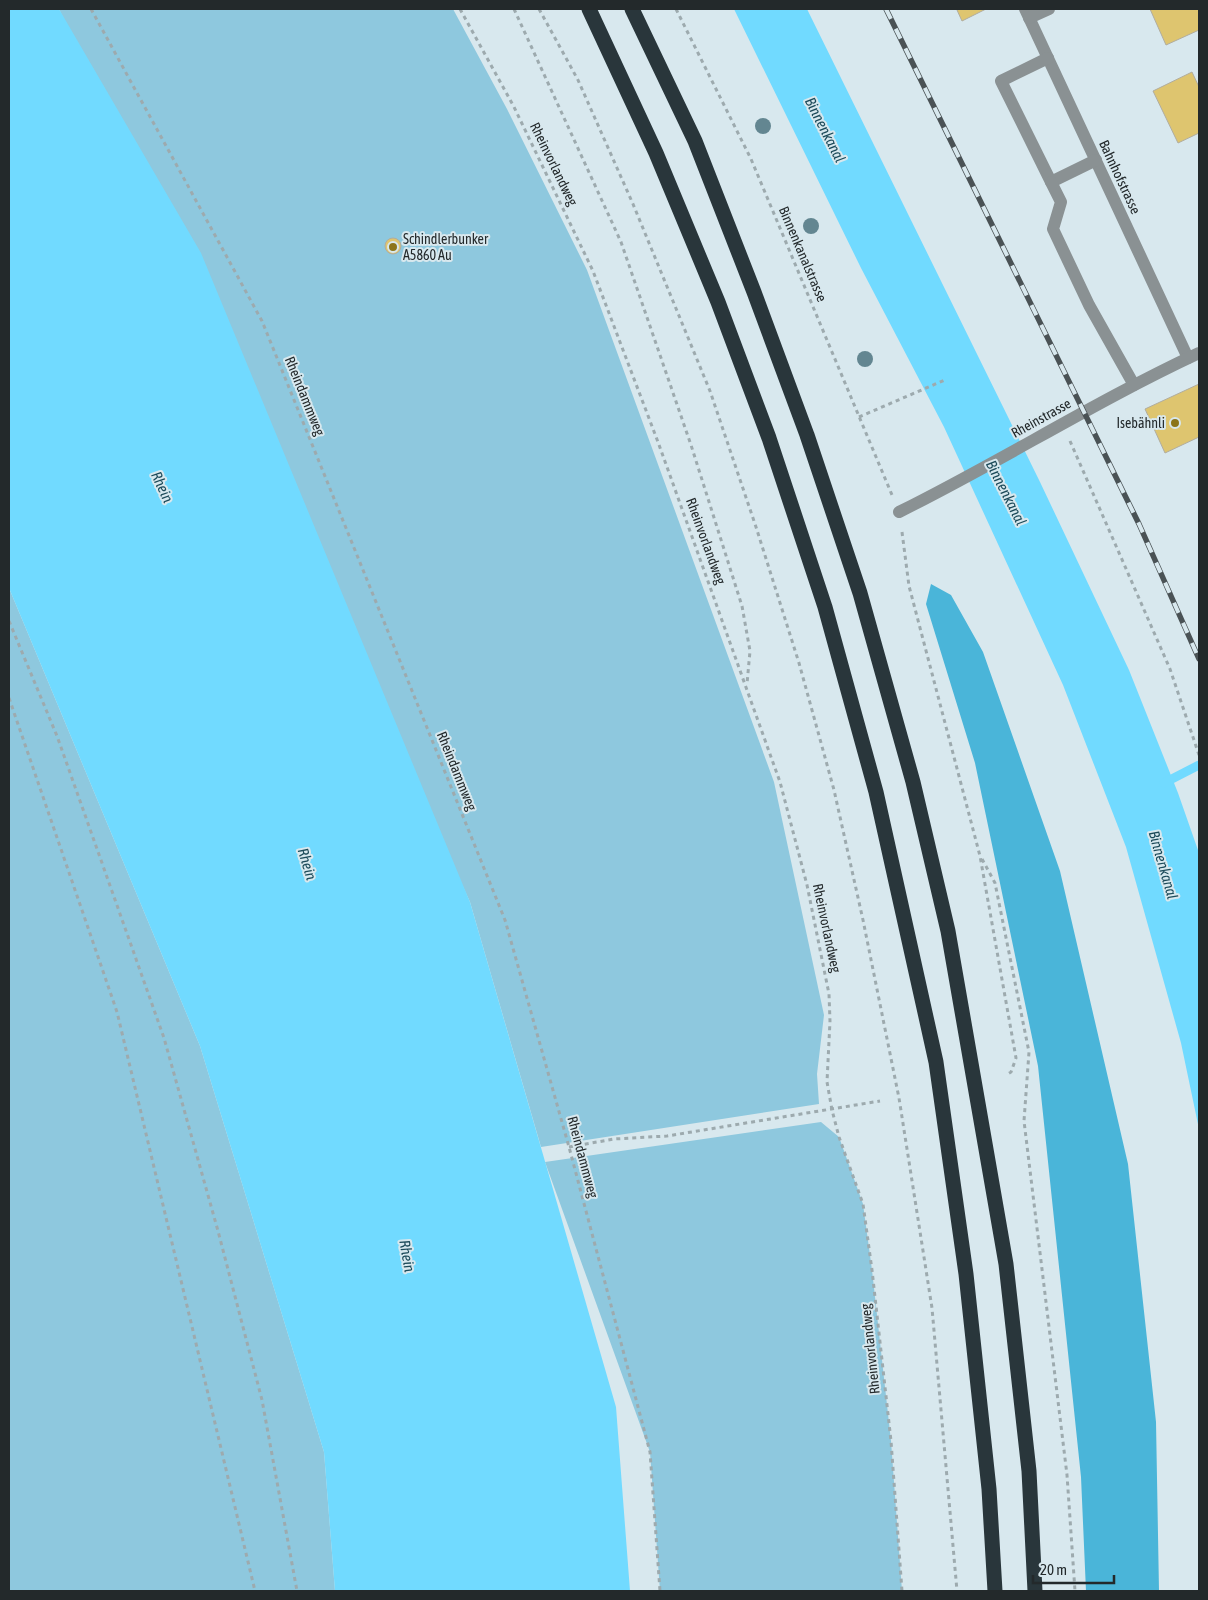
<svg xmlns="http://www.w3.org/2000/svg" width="1208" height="1600" font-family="'Asap Condensed',sans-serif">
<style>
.green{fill:#8ec8de}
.forest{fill:#4ab5d9}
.water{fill:#71daff}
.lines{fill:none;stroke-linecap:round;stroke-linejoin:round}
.stream{stroke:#71daff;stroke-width:9}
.building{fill:#dec56f;stroke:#b1ad9f}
.path{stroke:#9daaae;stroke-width:3;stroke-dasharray:4 4;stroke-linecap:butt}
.minor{stroke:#8a9193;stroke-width:12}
.highway{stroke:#29363b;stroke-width:15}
.rail-casing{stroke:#4a5255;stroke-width:5.5}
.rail{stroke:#d8e8ee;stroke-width:4;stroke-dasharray:11;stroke-linecap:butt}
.tree{fill:#638691}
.poi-dot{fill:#8c7519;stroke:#d8e8ee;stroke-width:2}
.labels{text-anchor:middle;stroke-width:4;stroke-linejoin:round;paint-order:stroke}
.street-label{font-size:14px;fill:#23292b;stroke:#d8e8ee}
.poi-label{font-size:14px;fill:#23292b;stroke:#d8e8ee;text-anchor:start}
.water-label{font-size:15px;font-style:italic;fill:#1d4b5a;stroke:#d8e8ee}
</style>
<rect width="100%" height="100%" fill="#d8e8ee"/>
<g class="green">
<polygon points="59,9 453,9 507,109 587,270 774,782 824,1015 817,1074 819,1104 541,1147 470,902"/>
<polygon points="9,588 200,1046 324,1452 335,1591 9,1591"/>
<polygon points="821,1122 839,1137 863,1204 872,1270 891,1441 902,1591 660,1591 650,1452 545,1162"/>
</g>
<polygon class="forest" points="931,584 951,595 983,652 1060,871 1128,1164 1156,1422 1159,1591 1086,1591 1081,1477 1038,1066 975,763 926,604"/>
<g class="water">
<polygon points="9,9 59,9 201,253 470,902 616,1407 630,1591 335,1591 324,1452 200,1046 9,588"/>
<polygon points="734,9 807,9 1040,482 1129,670 1178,793 1199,853 1199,1129 1181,1043 1126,847 1063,685 944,427 861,268"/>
</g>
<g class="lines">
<polyline class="stream" points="1164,783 1199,765"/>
</g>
<g class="building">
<polygon points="960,9 986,9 962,21 957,10"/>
<polygon points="1150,9 1199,9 1199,30 1166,45"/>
<polygon points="1192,72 1199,87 1199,133 1178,143 1153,91"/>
<circle cx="393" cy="246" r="8"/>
<polygon points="1199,384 1199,437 1165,453 1145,409"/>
</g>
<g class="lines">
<g class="path">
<polyline points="91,9 262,321 505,920 569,1147 650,1452 660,1591"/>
<polyline points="460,9 514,107 593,271 658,442 780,782 807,885 829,994 830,1021 827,1082 832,1110 839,1137 863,1204 872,1270 891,1441 902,1591"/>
<polyline points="514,9 621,242 691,445 742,606 750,651 747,684"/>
<polyline points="539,9 578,80 633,204 710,391 756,527 799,663 834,790 863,920 899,1098 932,1308 957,1591"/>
<polyline points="676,9 751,159 892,495"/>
<polyline points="859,417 947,379"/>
<polyline points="1070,441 1170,669 1199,755"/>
<polyline points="902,532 909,586 980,856 1016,1058 1011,1072 1006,1075"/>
<polyline points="9,621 57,736 164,1038 218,1231 262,1400 297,1591"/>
<polyline points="9,698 117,1012 255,1591"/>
<polyline points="982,859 995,883 1029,1052 1024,1121 1067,1475 1075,1591"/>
<polyline points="569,1147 614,1139 667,1136 880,1101"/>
</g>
<g class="minor">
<polyline points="1025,9 1188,358"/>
<polyline points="1029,18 1049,9"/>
<polyline points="1048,58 1001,81 1051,182 1096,160"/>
<polyline points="1051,182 1061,202 1053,229 1089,305 1134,385"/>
<path d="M899,512c101,-50 197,-111 300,-159"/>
</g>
<g class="highway">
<polyline points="589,9 656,153 718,302 769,438 825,607 876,792 936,1062 966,1274 989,1489 995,1591"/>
<polyline points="632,9 695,141 754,292 807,435 860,593 913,782 948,931 1006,1264 1029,1471 1035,1591"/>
</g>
<defs>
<polyline id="rail" points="886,9 1139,524 1199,659"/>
</defs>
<use href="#rail" class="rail-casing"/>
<use href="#rail" class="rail"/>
</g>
<g class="tree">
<circle cx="763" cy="126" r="8"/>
<circle cx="811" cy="226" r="8"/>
<circle cx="865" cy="359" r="8"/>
</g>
<g class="poi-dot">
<circle cx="393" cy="247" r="5"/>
<circle cx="1175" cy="423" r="5"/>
</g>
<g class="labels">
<g class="street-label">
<text transform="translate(554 164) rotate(64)" y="5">Rheinvorlandweg</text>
<text transform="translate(1120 177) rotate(65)" y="5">Bahnhofstrasse</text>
<text transform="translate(803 254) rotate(67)" y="5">Binnenkanalstrasse</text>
<text transform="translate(305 396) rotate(68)" y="5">Rheindammweg</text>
<text transform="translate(1041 418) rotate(-29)" y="5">Rheinstrasse</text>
<text transform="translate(706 541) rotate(70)" y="5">Rheinvorlandweg</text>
<text transform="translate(457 771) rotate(68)" y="5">Rheindammweg</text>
<text transform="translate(827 928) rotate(78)" y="5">Rheinvorlandweg</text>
<text transform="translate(583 1157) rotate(75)" y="5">Rheindammweg</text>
<text transform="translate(870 1349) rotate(-96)" y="5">Rheinvorlandweg</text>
</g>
<g class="poi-label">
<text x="403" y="244">Schindlerbunker<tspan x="403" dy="16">A5860 Au</tspan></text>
<text x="1165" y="428" text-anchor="end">Isebähnli</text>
</g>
<g class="water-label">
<text transform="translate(825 130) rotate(63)" y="5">Binnenkanal</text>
<text transform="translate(162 487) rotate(65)" y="5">Rhein</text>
<text transform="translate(1006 493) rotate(63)" y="5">Binnenkanal</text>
<text transform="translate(307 864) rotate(73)" y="5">Rhein</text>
<text transform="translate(1163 865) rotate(74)" y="5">Binnenkanal</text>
<text transform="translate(407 1256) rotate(80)" y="5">Rhein</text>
</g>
</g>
<rect width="1208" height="1600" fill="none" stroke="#23292b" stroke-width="20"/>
<path d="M1033 1575v8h81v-8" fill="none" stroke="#23292b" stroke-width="2.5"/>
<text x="1040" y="1575" font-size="15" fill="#23292b" stroke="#d8e8ee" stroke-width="4" paint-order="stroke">20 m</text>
</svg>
